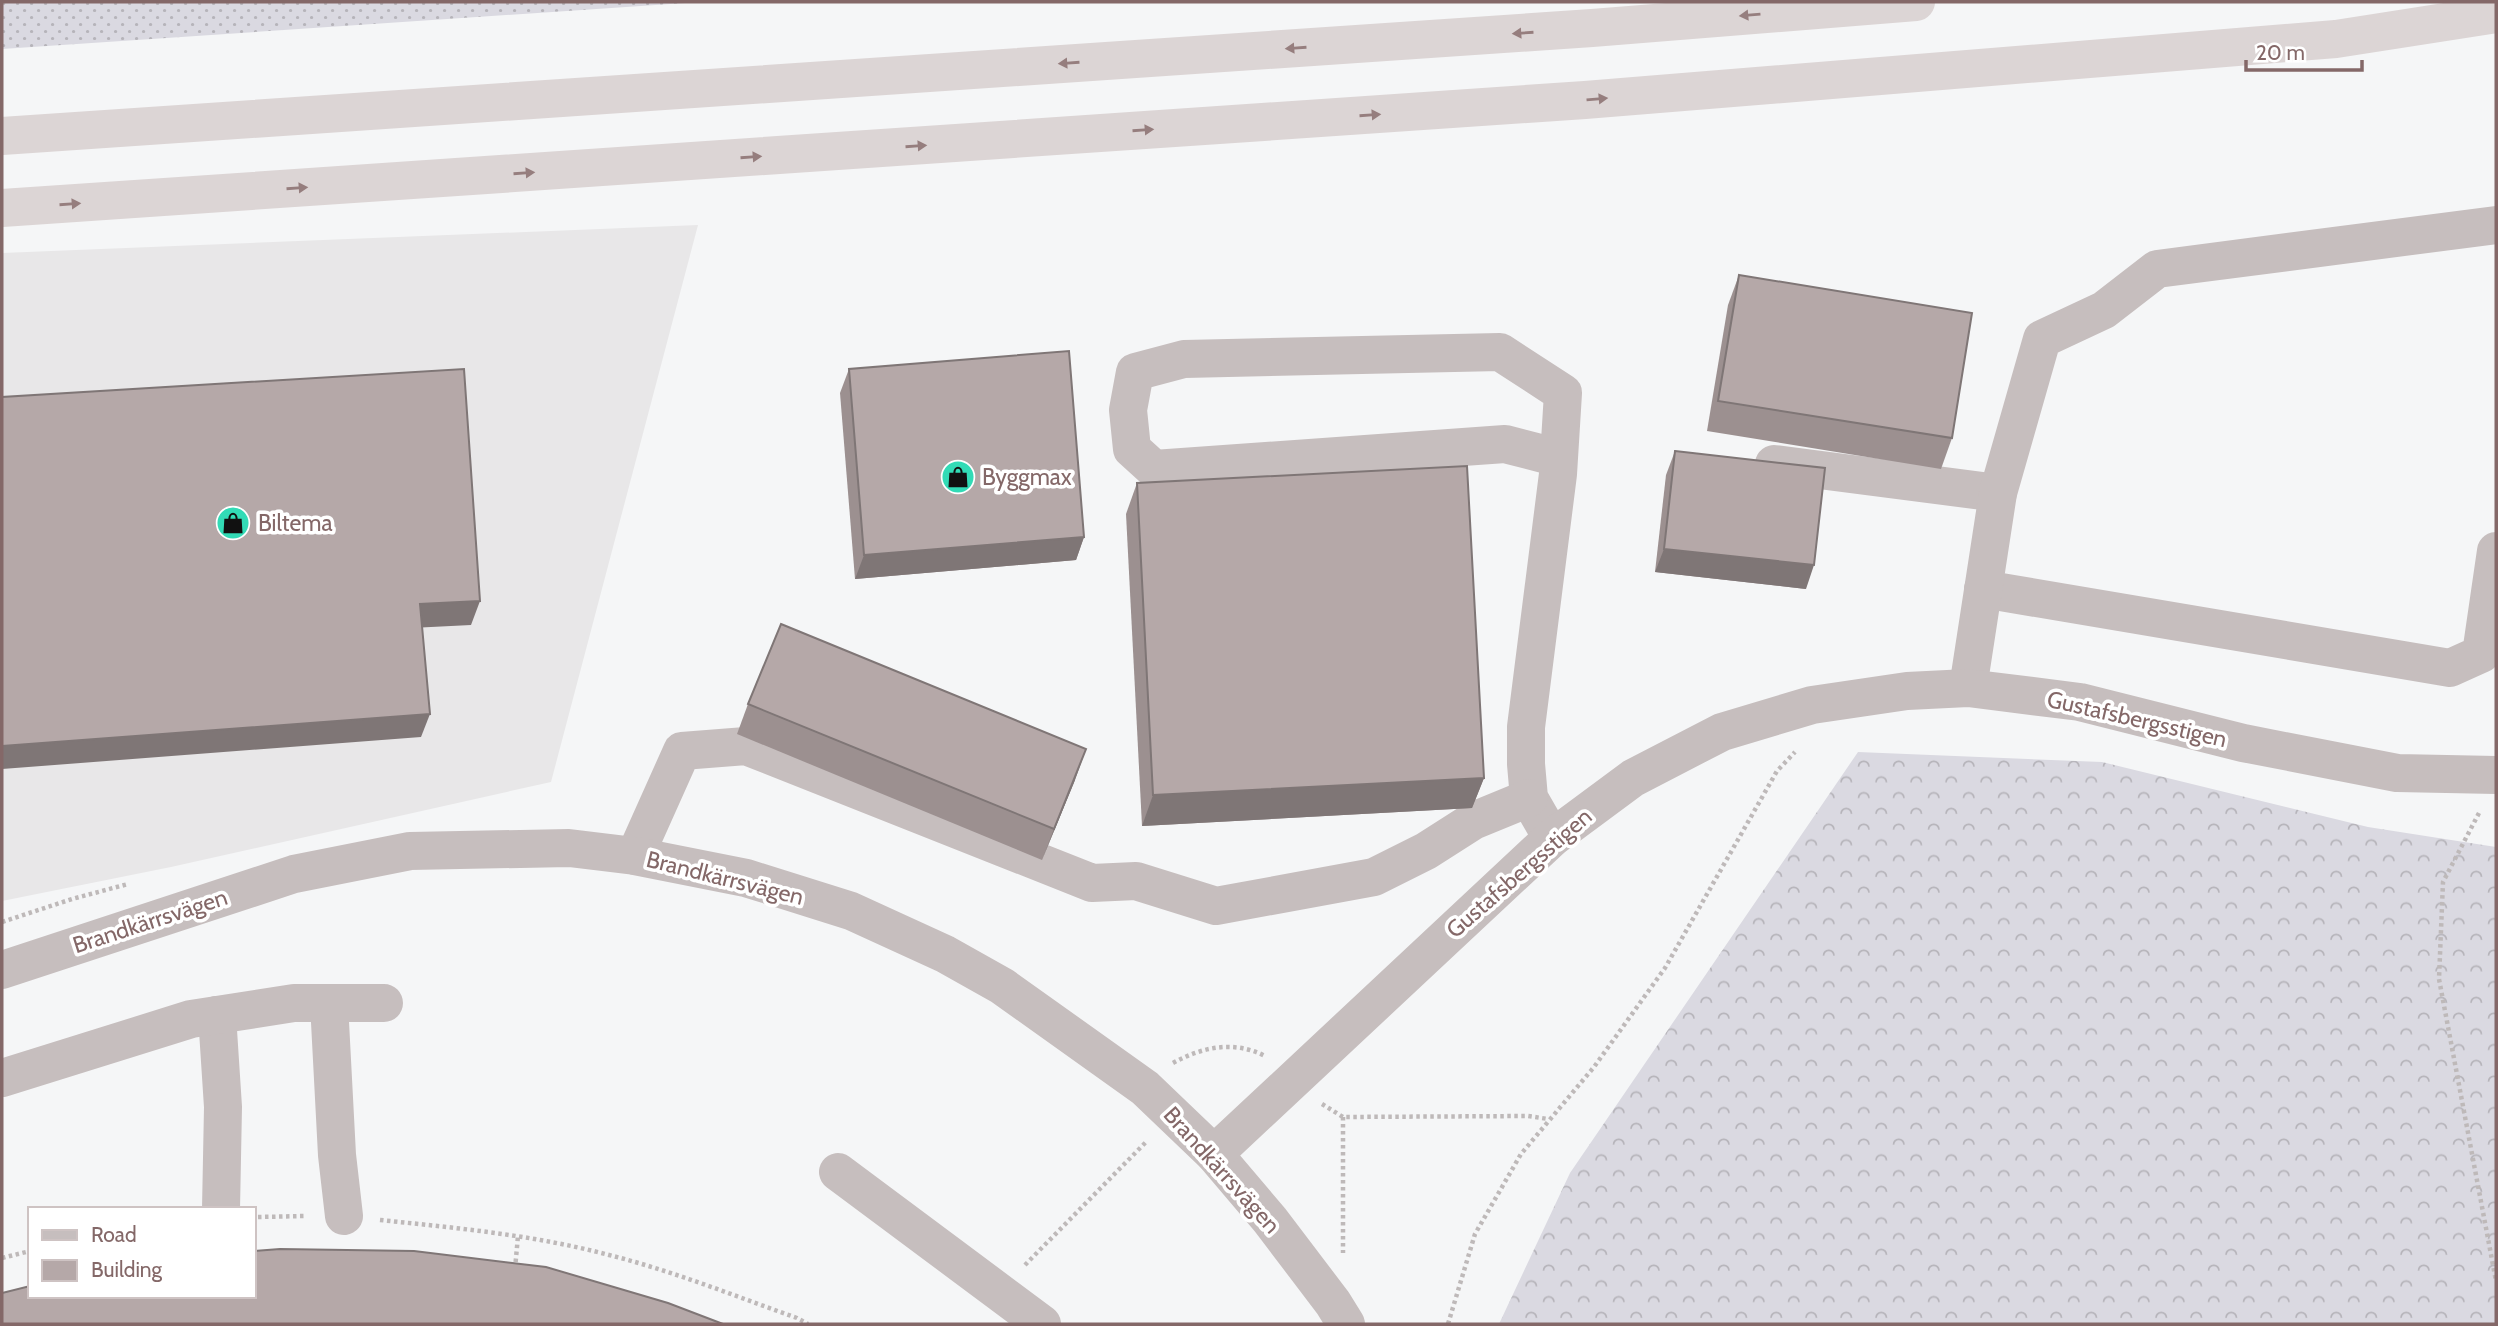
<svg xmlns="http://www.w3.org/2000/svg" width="2498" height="1326" font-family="Cabin,sans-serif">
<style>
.built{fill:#e8e7e8}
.grass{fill:url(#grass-dots)}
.forest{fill:url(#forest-crowns)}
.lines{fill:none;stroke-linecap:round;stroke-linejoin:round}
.path{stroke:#beb9b9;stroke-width:4.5;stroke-dasharray:3.5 3.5;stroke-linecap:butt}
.minor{stroke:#c6bebe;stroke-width:38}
.highway{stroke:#dcd5d5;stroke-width:38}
.wall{fill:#9c9090}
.shaded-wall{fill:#7f7676}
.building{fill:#b5a8a8;stroke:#7f7676;stroke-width:2}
.oneway{fill:#967e7e}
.labels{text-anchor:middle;stroke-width:7;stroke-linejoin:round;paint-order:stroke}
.poi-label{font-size:23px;fill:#846868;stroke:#fff;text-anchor:start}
.street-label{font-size:23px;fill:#846868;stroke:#fff}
</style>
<defs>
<pattern id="grass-dots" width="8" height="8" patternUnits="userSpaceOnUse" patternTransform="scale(1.75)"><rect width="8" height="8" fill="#dad9e1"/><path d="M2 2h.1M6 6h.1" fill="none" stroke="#b6b4ba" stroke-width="1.8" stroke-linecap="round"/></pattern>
<pattern id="forest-crowns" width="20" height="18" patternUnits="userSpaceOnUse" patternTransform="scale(1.75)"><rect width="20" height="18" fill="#dad9e1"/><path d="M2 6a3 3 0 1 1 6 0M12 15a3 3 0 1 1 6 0" fill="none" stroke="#b6b4ba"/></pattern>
</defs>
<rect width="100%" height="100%" fill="#f5f6f7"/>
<polygon class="built" points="698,225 551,782 171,867 2,901 2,253"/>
<polygon class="grass" points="2,2 700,2 2,49"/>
<polygon class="forest" points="1858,752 2102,762 2368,827 2496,847 2496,1324 1499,1324 1570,1173"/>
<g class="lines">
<g class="path">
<polyline points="2479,813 2443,882 2439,979 2496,1281"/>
<polyline points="2,922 72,899 128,884"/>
<path d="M1173,1063c29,-16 61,-23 92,-7"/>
<polyline points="1322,1104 1343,1117 1528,1116 1548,1119"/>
<polyline points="1343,1117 1343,1253"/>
<polyline points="258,1217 305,1216"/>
<path d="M380,1220c77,8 154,15 229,35 64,16 126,41 188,63l11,6"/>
<polyline points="2,1258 30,1251"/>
<polyline points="1025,1265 1146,1142"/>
<polyline points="515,1269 518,1236"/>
<polyline points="1448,1324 1475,1234 1521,1154 1594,1067 1665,968 1777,771 1795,752"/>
</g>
<g class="minor">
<polyline points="1774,464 1998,493"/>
<polyline points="1983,589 2450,668 2481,654 2496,551"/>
<polyline points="1968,688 1998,493 2042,339 2104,310 2157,269 2496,225"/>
<polyline points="1552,838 1529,798 1526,764 1526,727 1558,474 1563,393 1500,352 1184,359 1135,372 1128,410 1132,449 1154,469 1505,444 1559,458"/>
<polyline points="635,856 682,751 746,746 1092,883 1136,881 1216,906 1374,877 1426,851 1473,821 1529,798"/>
<polyline points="2,970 294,874 410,851 569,848 635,856 746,878 851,911 945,954 1002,986 1145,1088 1214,1154 1270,1220 1333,1303 1346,1324"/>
<polyline points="329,1003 337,1155 344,1216"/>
<polyline points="217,1015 223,1107 221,1209"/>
<polyline points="2,1078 191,1019 294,1003 384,1003"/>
<polyline points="1214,1154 1552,838 1633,778 1722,732 1812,705 1907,691 1968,688 2080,702 2243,743 2397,773 2496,775"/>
<polyline points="838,1172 1042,1324"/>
</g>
<g class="highway">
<polyline points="2,136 1592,28 1916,2"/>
<polyline points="2,208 1585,100 2336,39 2496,14"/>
</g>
</g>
<g class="wall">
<polygon points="1739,275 1952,438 1941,469 1707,431 1728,305"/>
<polygon points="849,369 1084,537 1076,560 855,579 840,393"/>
<polygon points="1675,451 1806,589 1655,572 1666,475"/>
<polygon points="1137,483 1484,778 1472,808 1142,826 1126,514"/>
<polygon points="748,704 1075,780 1042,860 737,734"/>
</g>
<g class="shaded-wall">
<polygon points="1084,537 1076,560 855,579 864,555"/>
<polygon points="1664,549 1814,565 1806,589 1655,572"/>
<polygon points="480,601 471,625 411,628 420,604"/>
<polygon points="430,714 421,737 2,769 2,746"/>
<polygon points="1086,749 1075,780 1042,860 1054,829"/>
<polygon points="1484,778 1472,808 1142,826 1153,795"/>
</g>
<g class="building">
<polygon points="1739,275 1972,313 1952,438 1718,401"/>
<polygon points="1069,351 1084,537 864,555 849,369"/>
<polygon points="464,369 480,601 420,604 430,714 2,746 2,397"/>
<polygon points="1675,451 1825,468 1814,565 1664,549"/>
<polygon points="1467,466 1484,778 1153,795 1137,483"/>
<polygon points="781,624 1086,749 1054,829 748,704"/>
<polygon points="280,1249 414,1251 546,1267 668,1303 723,1324 2,1324 2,1293 30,1286 30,1296 254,1296 254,1251"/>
</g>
<defs><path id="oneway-solid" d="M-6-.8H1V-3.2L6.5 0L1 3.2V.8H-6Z" transform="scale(1.75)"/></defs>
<g class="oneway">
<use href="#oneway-solid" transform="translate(1750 15) rotate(175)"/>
<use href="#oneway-solid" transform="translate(1523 33) rotate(176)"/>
<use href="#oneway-solid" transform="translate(1296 48) rotate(176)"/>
<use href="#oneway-solid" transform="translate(1069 63) rotate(176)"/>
<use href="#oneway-solid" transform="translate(1597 99) rotate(-5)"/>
<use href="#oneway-solid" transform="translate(1370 115) rotate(-4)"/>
<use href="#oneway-solid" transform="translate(1143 130) rotate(-4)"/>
<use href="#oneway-solid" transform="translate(916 146) rotate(-4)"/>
<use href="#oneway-solid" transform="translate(751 157) rotate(-4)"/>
<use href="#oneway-solid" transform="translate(524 173) rotate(-4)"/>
<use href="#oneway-solid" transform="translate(297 188) rotate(-4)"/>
<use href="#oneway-solid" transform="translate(70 204) rotate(-4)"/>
</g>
<defs>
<symbol id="shop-disc" viewBox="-11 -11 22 22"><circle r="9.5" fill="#32dbb6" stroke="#fff"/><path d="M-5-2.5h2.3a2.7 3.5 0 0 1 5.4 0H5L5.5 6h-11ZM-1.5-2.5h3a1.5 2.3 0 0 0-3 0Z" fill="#111"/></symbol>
</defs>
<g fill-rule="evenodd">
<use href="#shop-disc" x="939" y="458" width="38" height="38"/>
<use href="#shop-disc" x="214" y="504" width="38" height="38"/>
</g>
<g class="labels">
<g class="poi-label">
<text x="982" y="485">Byggmax</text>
<text x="258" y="531">Biltema</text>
</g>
<g class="street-label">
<text transform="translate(2137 719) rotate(13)" y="8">Gustafsbergsstigen</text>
<text transform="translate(1519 873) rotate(-41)" y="8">Gustafsbergsstigen</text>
<text transform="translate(725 878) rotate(14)" y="8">Brandkärrsvägen</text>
<text transform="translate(150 921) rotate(-18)" y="8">Brandkärrsvägen</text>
<text transform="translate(1222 1170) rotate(48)" y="8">Brandkärrsvägen</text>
</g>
</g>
<rect width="2498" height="1326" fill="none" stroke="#846868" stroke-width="7"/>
<rect x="28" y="1207" width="228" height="91" fill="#ffffff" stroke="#cec3c3" stroke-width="2"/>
<rect x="42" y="1230" width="35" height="10" fill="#c6bebe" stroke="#cec3c3" stroke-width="2"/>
<text x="91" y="1242" font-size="21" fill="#846868">Road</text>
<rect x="42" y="1260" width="35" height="21" fill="#b5a8a8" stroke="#cec3c3" stroke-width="2"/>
<text x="91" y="1277" font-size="21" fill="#846868">Building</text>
<path d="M2246 60v10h116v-10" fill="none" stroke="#846868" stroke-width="3.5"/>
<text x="2256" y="60" font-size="21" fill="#846868" stroke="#ffffff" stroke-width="5" paint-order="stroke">20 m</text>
</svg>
